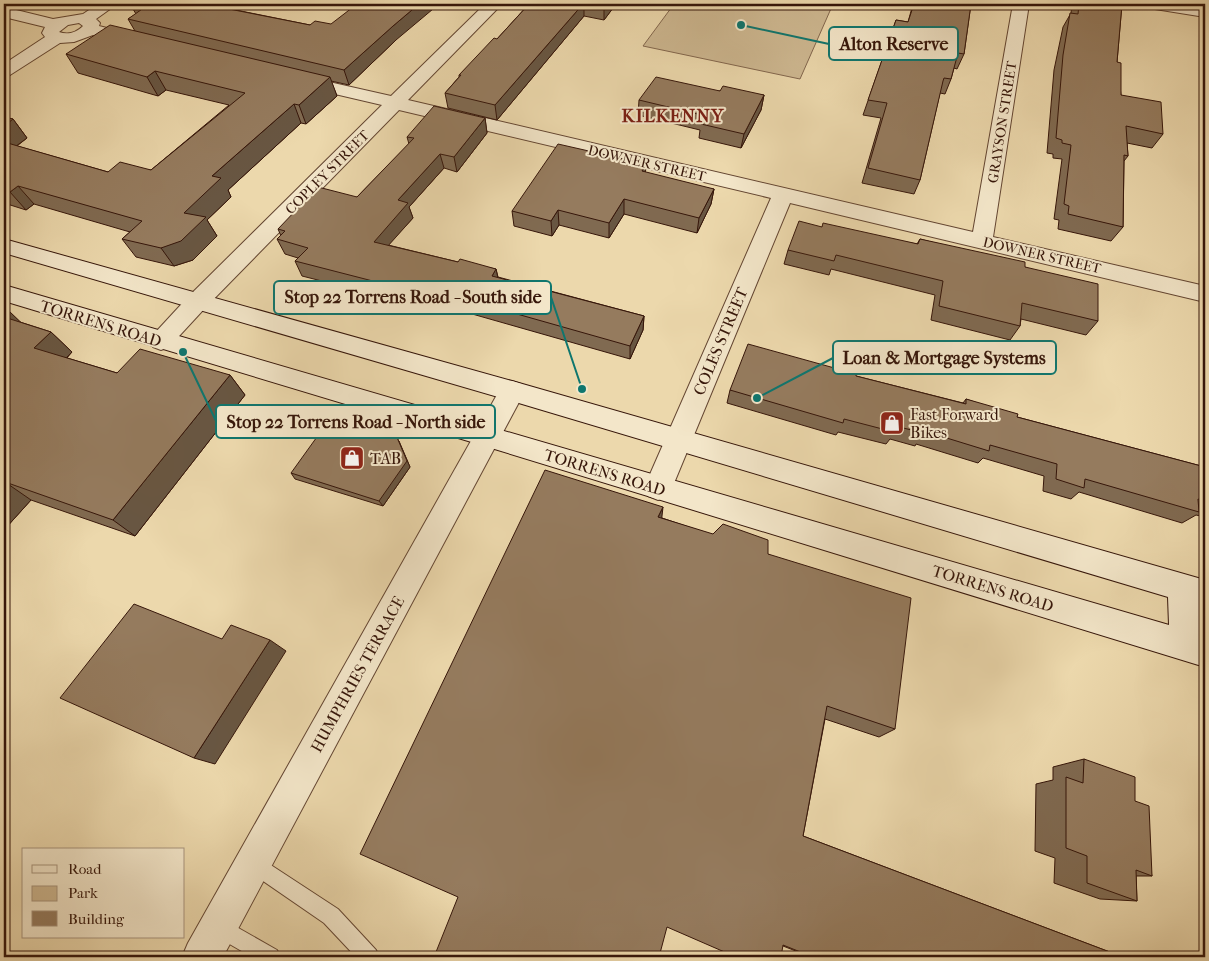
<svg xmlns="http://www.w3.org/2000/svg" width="1209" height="961" font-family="'IM FELL French Canon',serif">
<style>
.green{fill:#cdb790;stroke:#82664d}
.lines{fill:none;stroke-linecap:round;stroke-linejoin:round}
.service-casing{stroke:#644632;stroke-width:2}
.minor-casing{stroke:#644632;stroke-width:2}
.secondary-casing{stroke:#36160a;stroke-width:2}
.service{fill:#f3e6c9;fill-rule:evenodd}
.minor{fill:#f3e6c9;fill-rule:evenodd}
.secondary{fill:#f3e6c9;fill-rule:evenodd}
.wall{fill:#806a51;stroke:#36160a}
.shaded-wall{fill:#685642;stroke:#36160a}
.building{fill:#957b5e;stroke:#36160a}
.labels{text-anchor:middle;stroke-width:4;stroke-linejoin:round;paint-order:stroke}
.far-street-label{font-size:14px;fill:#36160a;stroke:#f3e6c9}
.street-label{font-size:16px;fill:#36160a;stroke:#f3e6c9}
.poi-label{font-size:16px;fill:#36160a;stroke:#f3e6c9;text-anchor:start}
.far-district-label{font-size:18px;font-weight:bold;letter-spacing:1px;fill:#7a1f14;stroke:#f3e6c9}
.leader{fill:none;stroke:#0f766e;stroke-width:2}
.callout-dot{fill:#0f766e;stroke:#f3e6c9;stroke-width:2}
.callout{fill:#f3e6c9;stroke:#0f766e;stroke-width:2}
.callout-label{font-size:18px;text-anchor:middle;font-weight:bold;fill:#36160a}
</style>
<rect width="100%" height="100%" fill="#ecd8ac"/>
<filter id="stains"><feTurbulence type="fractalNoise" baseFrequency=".004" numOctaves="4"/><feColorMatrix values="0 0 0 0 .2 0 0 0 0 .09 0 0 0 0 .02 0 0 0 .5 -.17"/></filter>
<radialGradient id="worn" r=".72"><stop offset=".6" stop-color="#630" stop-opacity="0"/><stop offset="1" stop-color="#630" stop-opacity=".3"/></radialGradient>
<polygon class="green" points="674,4 833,4 800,79 643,46"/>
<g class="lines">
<defs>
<g id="service">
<polygon points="254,854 338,909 376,950 379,957 356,957 324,923 247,870 245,863 247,856"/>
<polygon points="219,917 277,950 280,957 252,957 212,934 209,927 212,920"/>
</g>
<g id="minor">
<path d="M98,4h19l-21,15 4,4 -1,3 44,11 2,4 -2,4 -6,1 -44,-11 -19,7 -14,1 -50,32 -6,1v-12l41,-27 -3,-4 3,-6 -41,-10v-10l49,12 30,-5zM79,23l4,3c-7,7 -16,9 -24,6l9,-7z"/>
<polygon points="485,4 502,4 408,100 973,232 1013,4 1029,4 993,237 1205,286 1205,302 790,203 672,488 668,496 658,500 648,496 644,488 771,198 399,110 205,308 169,347 161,350 153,347 149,341 153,335 189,296 382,105 292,84 289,80 292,76 298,75 391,96"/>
<polygon points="1147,4 1183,4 1205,7 1205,17 1155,9 1149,7"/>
<polygon points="512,381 521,384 525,391 223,957 182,957 188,943 503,384"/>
</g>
<polygon id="secondary" points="4,239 512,381 1205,580 1205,608 1199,607 1200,634 1205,635 1205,667 488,447 4,301 4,285 1169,625 1168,597 512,401 4,253"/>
</defs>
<use href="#service" class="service-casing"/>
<use href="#minor" class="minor-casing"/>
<use href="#secondary" class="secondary-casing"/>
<use href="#service" class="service"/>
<use href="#minor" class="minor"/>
<use href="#secondary" class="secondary"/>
</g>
<g class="wall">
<polygon points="130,4 216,6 310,25 396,40 349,85 331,81 337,96 306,124 301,123 228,190 231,197 207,220 217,236 193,260 174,266 136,257 122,239 130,232 34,204 26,210 4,203 4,117 13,119 27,138 17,146 108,172 151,170 229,105 166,90 158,96 78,73 66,54 135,31 128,19 136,14"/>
<polygon points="529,4 616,4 604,20 584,16 497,120 448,108 445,93 459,77 459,75 497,39"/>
<polygon points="913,4 971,4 964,54 957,69 954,68 951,79 945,94 940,93 920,180 914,194 862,183 881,118 863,115 896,20 908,22"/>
<polygon points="1072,4 1122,4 1117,62 1121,95 1163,134 1152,148 1127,143 1128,156 1124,161 1123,227 1111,241 1058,229 1059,220 1054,219 1062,159 1053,158 1053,154 1047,153 1054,70 1063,27 1071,13"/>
<polygon points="1205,10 1205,43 1200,42 1200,18"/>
<polygon points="720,91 764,95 761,110 741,148 699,138 700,130 638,115 639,100"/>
<polygon points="485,118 487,133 457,172 444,168 409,207 413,218 388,245 458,262 496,269 498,277 644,316 643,330 630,359 409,296 405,302 302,276 295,261 298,258 285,254 277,239 281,236 278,229 357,197 409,144 407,137"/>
<polygon points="1205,143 1205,254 1203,253 1200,149"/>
<polygon points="714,189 711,204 697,233 624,214 609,238 559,225 552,236 514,226 512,211"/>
<polygon points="822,227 917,244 920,239 1025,267 1098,321 1086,335 1021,319 1020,326 1010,340 931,320 935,295 831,269 829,275 784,264 788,250"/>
<polygon points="9,311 20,322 51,332 72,352 67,358 117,373 230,375 245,395 135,536 31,500 4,530"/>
<polygon points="856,376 963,403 966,399 1017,417 1205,467 1205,517 1196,515 1182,523 1079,492 1071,499 1043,491 1044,476 983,458 978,463 916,444 915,446 890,439 886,444 838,432 836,435 727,403 730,390"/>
<polygon points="399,441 410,467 383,506 295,479 291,473"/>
<polygon points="662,518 768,554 895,729 879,737 825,719 803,836 1123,957 811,957 783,946"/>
<polygon points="1084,759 1135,801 1152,876 1136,876 1137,901 1100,899 1054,883 1055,858 1035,851 1036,784 1053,780 1053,767"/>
</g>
<g class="shaded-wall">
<polygon points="196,4 219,4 201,16"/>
<polygon points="419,4 439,4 396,40 349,85 344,70 393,26"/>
<polygon points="583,4 584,4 584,16 497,120 495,105"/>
<polygon points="605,4 616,4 604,20 604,6"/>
<polygon points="155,71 166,90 158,96 147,77"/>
<polygon points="330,77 337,96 306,124 299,105"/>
<polygon points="764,95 761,110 741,148 744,134"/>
<polygon points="294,104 301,123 228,190 231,197 207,220 217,236 193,260 174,266 161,248 184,213 212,176"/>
<polygon points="485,118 487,133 457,172 454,157"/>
<polygon points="13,119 27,138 4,155 4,126"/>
<polygon points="440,154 444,168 409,207 413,218 379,256 374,242 398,200"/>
<polygon points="646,164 645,179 642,171"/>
<polygon points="18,186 34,204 26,210 10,192"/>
<polygon points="714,189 711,204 697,233 699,218"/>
<polygon points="624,199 624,214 609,238 609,223"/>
<polygon points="558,210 559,225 552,236 551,221"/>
<polygon points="496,269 499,283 492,276"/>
<polygon points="404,282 409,296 405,302 400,288"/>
<polygon points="9,311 31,332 4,318 4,315"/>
<polygon points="644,316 643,330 630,359 630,346"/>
<polygon points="51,332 72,352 56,368 34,348"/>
<polygon points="230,375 245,395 135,536 113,520"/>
<polygon points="396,435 410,467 383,506 379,501"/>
<polygon points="5,482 31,500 4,530 4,483"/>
<polygon points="663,507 661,525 658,517"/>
<polygon points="270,640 286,651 215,764 194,758"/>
</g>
<g class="building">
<polygon points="130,4 204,4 310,25 315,21 331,24 357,4 419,4 393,26 344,70 128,19 145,7"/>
<polygon points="529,4 583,4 495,105 445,93 461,75 459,75 494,38 497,39"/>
<polygon points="594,4 605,4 604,6"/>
<polygon points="914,4 971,4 964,54 958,53 951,79 944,78 943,81 920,180 868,168 887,103 868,100 896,20 908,22"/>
<polygon points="1079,4 1122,4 1117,62 1121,63 1121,95 1161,102 1163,134 1126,126 1128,156 1124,155 1123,227 1068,214 1069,206 1064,204 1071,145 1062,143 1062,140 1056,138 1063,55 1070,13 1078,14"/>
<polygon points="110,25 330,77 299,105 294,104 212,176 221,178 184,213 206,217 181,241 161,248 122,239 142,221 18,186 10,192 4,189 4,142 108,172 120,162 151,170 245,93 155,71 147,77 66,54"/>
<polygon points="656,77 720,91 723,86 764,95 744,134 701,124 706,116 639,100"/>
<polygon points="434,106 485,118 454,157 440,154 398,200 408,203 374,242 458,262 460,259 496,269 492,276 644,316 630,346 404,282 400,288 295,261 308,248 277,239 285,231 278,229 318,187 357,197 414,138 407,137"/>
<polygon points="4,117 13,119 4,126"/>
<polygon points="558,144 646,164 642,171 714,189 699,218 624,199 609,223 558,210 551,221 512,211"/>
<polygon points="799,221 822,227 823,223 918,244 920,239 1025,262 1025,267 1098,284 1098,321 1022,303 1020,326 939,306 943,281 836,255 834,261 788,250"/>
<polygon points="4,309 9,311 4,315"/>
<polygon points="4,317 51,332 34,348 117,373 140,349 230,375 113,520 5,482 4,483"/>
<polygon points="748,344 856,374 856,376 966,404 966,399 1018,414 1017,417 1205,467 1205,501 1198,499 1199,512 1085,479 1084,488 1056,479 1057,464 990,445 989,451 924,431 924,433 895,426 894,432 844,419 843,423 730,390"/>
<polygon points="332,416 396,435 407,461 379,501 291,473"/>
<polygon points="545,470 663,507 658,517 713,534 723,524 768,540 768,554 911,598 895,729 827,706 803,836 1123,957 813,957 783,945 781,957 736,957 667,927 659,957 434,957 458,897 360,854"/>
<polygon points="134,604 222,639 231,625 270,640 194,758 60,698"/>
<polygon points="1084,759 1135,777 1135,801 1149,806 1152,876 1136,870 1137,901 1087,883 1087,856 1066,848 1066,777 1083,783"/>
</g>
<defs>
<symbol id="shop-square" viewBox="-11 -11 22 22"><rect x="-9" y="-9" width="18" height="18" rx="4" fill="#8f2418" stroke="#f3e6c9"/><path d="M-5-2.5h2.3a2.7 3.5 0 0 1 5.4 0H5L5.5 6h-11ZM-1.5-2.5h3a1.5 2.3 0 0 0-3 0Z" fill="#fff"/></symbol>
</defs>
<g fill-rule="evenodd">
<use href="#shop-square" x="878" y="409" width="28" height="28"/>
<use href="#shop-square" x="338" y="444" width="28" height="28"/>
</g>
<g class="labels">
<g class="far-street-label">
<text transform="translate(1002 122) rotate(-81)" y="5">GRAYSON STREET</text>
<text transform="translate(647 163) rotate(13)" y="5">DOWNER STREET</text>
<text transform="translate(327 172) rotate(-45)" y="5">COPLEY STREET</text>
<text transform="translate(1042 255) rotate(13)" y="5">DOWNER STREET</text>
</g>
<g class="street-label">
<text transform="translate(101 323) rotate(17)" y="6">TORRENS ROAD</text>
<text transform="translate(720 341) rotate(-67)" y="6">COLES STREET</text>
<text transform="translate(605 472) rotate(17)" y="6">TORRENS ROAD</text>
<text transform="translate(993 588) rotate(17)" y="6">TORRENS ROAD</text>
<text transform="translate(357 674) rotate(-61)" y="6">HUMPHRIES TERRACE</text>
</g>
<g class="poi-label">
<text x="910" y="420">Fast Forward<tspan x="910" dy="18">Bikes</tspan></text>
<text x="370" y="464">TAB</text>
</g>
<g class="far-district-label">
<text x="673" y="122">KILKENNY</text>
</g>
</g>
<path class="leader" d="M741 25L829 44M582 389L551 297M757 398L833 358M183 352L216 421"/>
<g class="callout-dot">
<circle cx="741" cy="25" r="5"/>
<circle cx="582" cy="389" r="5"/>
<circle cx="757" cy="398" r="5"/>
<circle cx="183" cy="352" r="5"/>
</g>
<g class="callout">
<rect x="829" y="27" width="129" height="33" rx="5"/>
<rect x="274" y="281" width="277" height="33" rx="5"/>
<rect x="833" y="341" width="223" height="33" rx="5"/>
<rect x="216" y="405" width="279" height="33" rx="5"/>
</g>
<g class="callout-label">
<text x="894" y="50">Alton Reserve</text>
<text x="413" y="303">Stop 22 Torrens Road - South side</text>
<text x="944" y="364">Loan &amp; Mortgage Systems</text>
<text x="356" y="428">Stop 22 Torrens Road - North side</text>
</g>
<rect width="1209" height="961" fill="none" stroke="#ecd8ac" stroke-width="20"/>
<rect x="5" y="5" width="1199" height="951" fill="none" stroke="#36160a" stroke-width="2.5"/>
<rect x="10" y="10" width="1189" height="941" fill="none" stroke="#36160a"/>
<rect x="22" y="848" width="162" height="90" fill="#f3e6c9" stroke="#a7937d"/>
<rect x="32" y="865" width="25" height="8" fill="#f3e6c9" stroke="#a7937d"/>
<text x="68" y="874" font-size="15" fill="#36160a">Road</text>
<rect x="32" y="886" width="25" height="15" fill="#cdb790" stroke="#a7937d"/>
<text x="68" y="898" font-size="15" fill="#36160a">Park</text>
<rect x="32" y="911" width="25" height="15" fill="#957b5e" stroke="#a7937d"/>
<text x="68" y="924" font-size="15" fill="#36160a">Building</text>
<rect width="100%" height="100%" filter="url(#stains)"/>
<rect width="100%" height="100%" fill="url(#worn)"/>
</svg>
